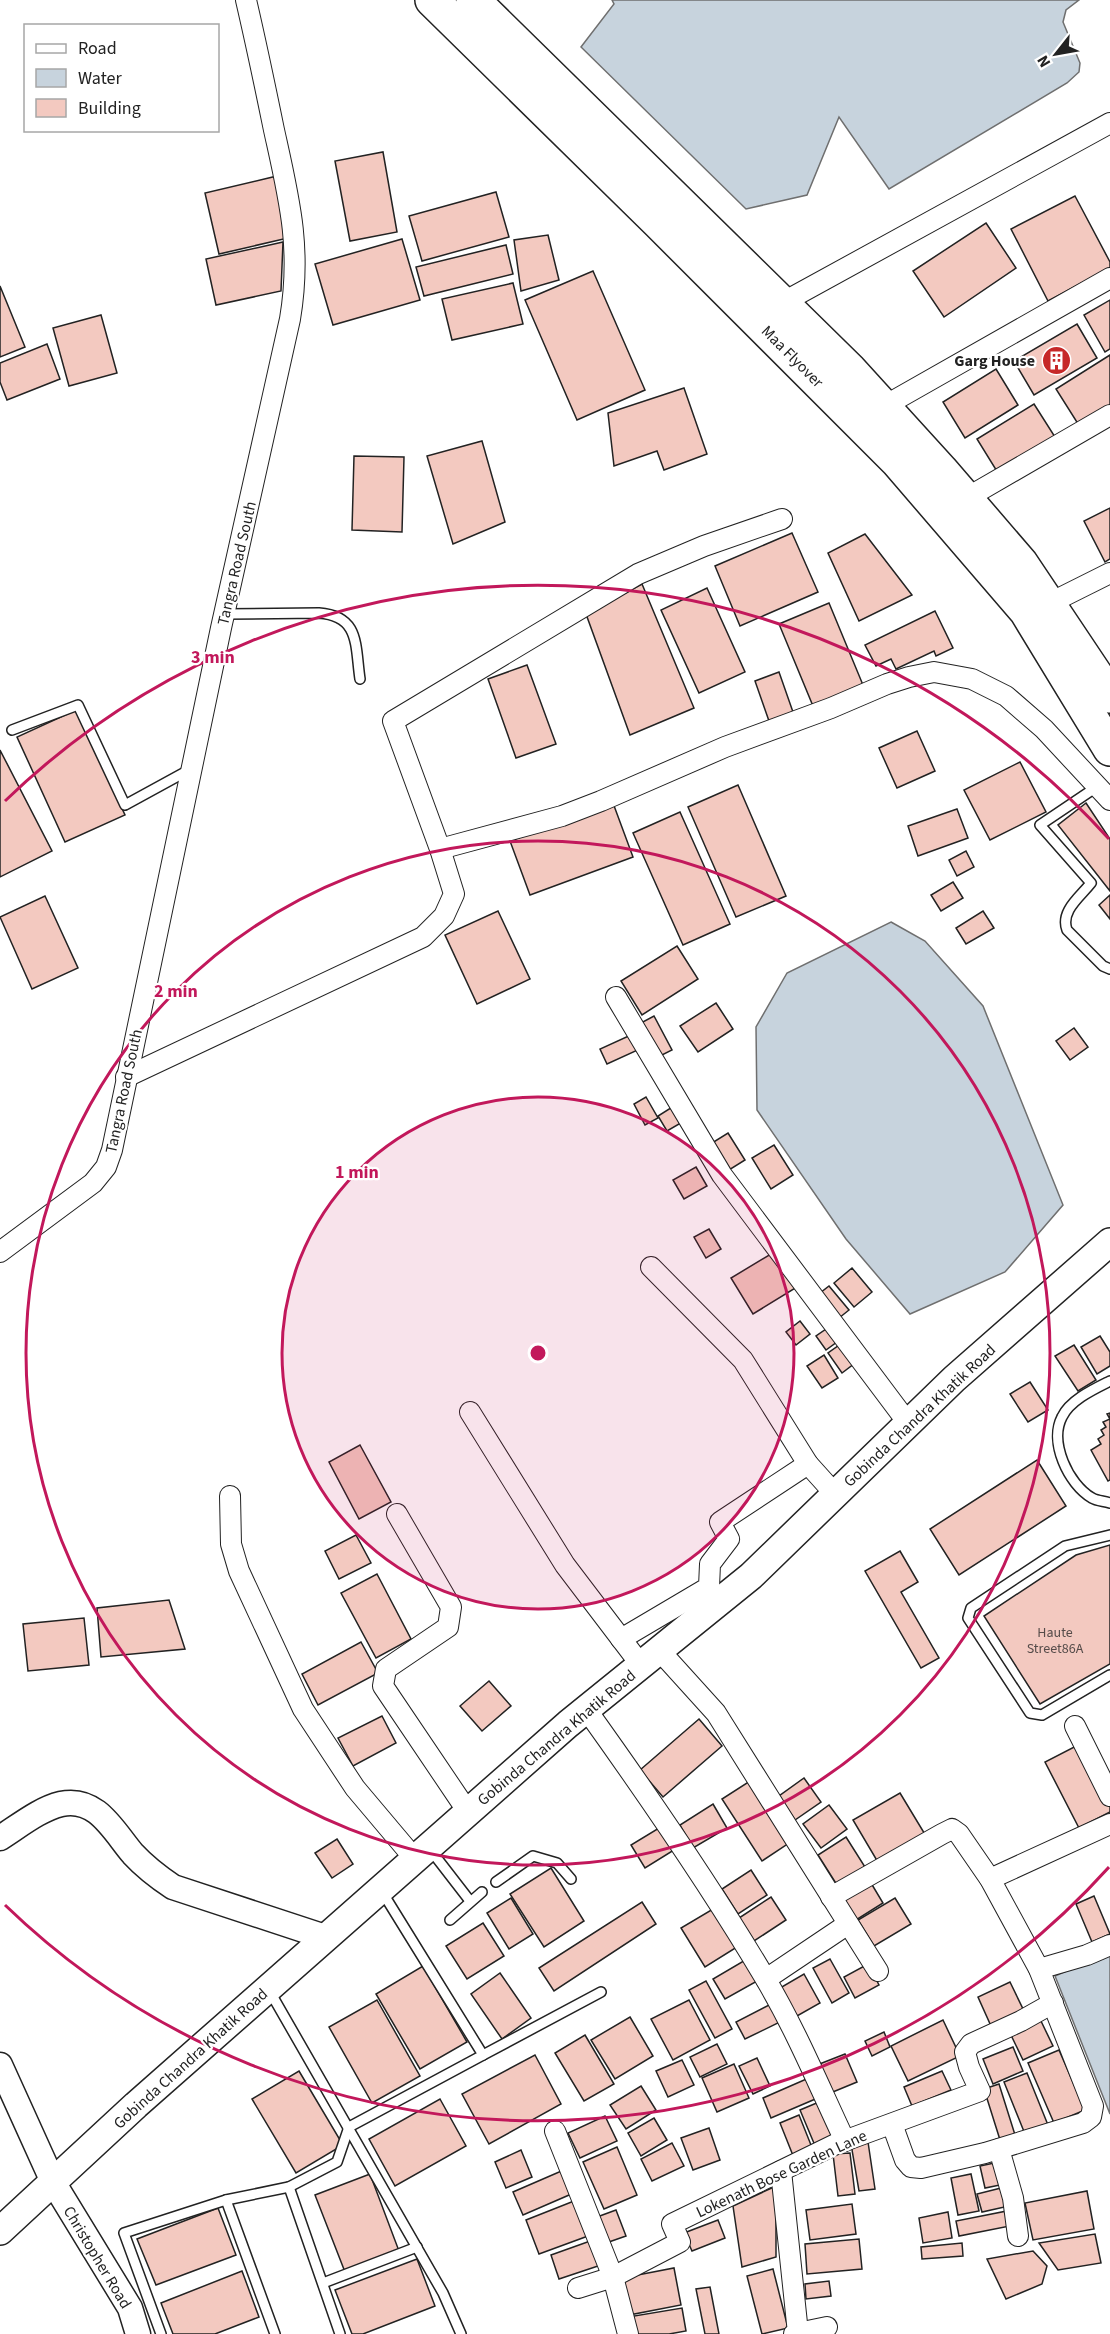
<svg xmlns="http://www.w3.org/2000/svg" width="1110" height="2334" font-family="'Source Sans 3',sans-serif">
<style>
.water{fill:#c7d3dd;stroke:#6f6f6f;stroke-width:1.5}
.building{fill:#f3c9c0;stroke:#222;stroke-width:1.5}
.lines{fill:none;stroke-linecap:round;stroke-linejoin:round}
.service-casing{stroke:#222;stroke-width:12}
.minor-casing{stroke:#222;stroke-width:22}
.tertiary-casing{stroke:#222;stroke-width:27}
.secondary-casing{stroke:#222;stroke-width:30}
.motorway-casing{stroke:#222;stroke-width:36}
.service{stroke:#fff;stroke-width:9}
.minor{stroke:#fff;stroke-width:20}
.tertiary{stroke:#fff;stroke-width:24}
.secondary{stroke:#fff;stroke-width:27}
.motorway{stroke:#fff;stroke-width:33}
.ring{fill:none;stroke:#c2185b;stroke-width:3}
.labels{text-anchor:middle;stroke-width:4.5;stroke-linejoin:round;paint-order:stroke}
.number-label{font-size:14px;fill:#564c4a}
.street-label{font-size:16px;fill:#222;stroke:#fff}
.poi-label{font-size:16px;font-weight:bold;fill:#222;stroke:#fff;text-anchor:end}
.centre{fill:#c2185b;stroke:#fff;stroke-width:3}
.ring-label{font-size:18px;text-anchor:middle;font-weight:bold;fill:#c2185b;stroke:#fff;stroke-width:4.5;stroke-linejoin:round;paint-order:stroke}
</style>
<rect width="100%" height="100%" fill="#fff"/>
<g class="water">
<polygon points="612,0 1079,0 1066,10 1063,22 1080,63 1079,72 1067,83 889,189 839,117 807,195 746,209 581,47 614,4"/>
<polygon points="891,922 925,941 983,1006 1063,1205 1005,1272 910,1314 846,1239 757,1110 756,1027 787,973"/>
<polygon points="1110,1952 1110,2114 1055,1976"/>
</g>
<g class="building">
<polygon points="383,152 397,232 350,241 335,161"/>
<polygon points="277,176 288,238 219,254 205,193"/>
<polygon points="496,192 509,237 422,261 409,216"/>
<polygon points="1075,196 1110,262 1110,268 1048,301 1011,229"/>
<polygon points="986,223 1016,268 944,317 913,271"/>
<polygon points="548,235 559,280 521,291 514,240"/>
<polygon points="402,239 420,300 333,325 315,264"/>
<polygon points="283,242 281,291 216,305 206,259"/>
<polygon points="506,245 513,274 424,296 416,267"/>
<polygon points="593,271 645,390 577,420 525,300"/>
<polygon points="513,283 523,324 452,340 442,299"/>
<polygon points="0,286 25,347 0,357"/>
<polygon points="1110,300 1110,349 1105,352 1084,315"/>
<polygon points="101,315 117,373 69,386 53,328"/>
<polygon points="1077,324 1097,358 1034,395 1014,361"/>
<polygon points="47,344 60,379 7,400 0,382 0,363"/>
<polygon points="1110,355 1110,409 1080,427 1056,389"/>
<polygon points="996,369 1018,405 965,438 943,402"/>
<polygon points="684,388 707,454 664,470 657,451 614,466 608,413"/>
<polygon points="1034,404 1055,437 998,473 977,439"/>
<polygon points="482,441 505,522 453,544 427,456"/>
<polygon points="354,456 404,457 402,532 352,530"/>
<polygon points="1110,508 1110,559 1105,562 1084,521"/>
<polygon points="792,533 818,592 740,626 715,566"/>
<polygon points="865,534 912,595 859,621 828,553"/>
<polygon points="642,584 694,708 630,735 586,614"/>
<polygon points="707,588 745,672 699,693 661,610"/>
<polygon points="829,603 863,685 813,706 779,624"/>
<polygon points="935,611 953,648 936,656 934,651 896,669 891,659 876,666 865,645"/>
<polygon points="527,665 556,744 516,758 488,679"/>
<polygon points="779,672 793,712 769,721 755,681"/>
<polygon points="76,710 125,815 65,842 17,737"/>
<polygon points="917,731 935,771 897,788 879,748"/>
<polygon points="0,750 52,851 0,877"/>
<polygon points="1020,762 1046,812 990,840 964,790"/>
<polygon points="738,785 786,896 736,917 688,807"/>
<polygon points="613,803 633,857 530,895 510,841"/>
<polygon points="1086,803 1110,839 1110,891 1058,825"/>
<polygon points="957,809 968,838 918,856 908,826"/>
<polygon points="680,812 730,924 683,945 633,833"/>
<polygon points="966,851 974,867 957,876 949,860"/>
<polygon points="953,882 963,898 941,911 931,895"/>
<polygon points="1110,895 1110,919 1099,905"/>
<polygon points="45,896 78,968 32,989 0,917"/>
<polygon points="498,911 530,979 477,1004 445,935"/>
<polygon points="983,911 994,928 966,944 956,928"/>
<polygon points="677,946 698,979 642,1015 621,981"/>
<polygon points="716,1003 733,1029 698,1052 680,1026"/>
<polygon points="654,1016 672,1050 656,1058 639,1024"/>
<polygon points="1074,1028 1088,1047 1070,1060 1056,1041"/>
<polygon points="633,1034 640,1049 607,1064 600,1049"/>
<polygon points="646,1097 658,1118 645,1125 634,1104"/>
<polygon points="677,1104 686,1120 667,1131 658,1116"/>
<polygon points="728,1133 745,1160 729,1170 712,1143"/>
<polygon points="774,1145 793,1175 771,1189 752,1158"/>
<polygon points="696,1167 707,1186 684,1199 673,1180"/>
<polygon points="709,1229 721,1249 706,1258 694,1237"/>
<polygon points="776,1251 797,1287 753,1314 731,1278"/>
<polygon points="852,1268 872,1292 854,1307 834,1283"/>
<polygon points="829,1286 849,1310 834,1322 815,1297"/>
<polygon points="800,1321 810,1334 796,1345 786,1332"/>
<polygon points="832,1325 841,1339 826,1350 816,1336"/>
<polygon points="1100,1336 1110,1352 1110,1366 1097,1374 1081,1347"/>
<polygon points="845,1341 859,1360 842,1373 828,1353"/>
<polygon points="1074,1345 1096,1380 1078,1391 1055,1356"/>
<polygon points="824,1355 838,1378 822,1388 807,1366"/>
<polygon points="1030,1382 1048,1410 1028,1422 1010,1394"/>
<polygon points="1110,1413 1110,1480 1108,1481 1091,1450 1101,1444 1098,1439 1104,1435 1101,1430 1106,1427 1103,1422 1110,1419 1107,1414"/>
<polygon points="360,1445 391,1502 359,1519 329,1462"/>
<polygon points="1037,1460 1066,1506 959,1575 930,1529"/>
<polygon points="356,1535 371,1563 339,1579 325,1551"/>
<polygon points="1110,1545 1110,1664 1040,1704 984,1616 1076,1555"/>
<polygon points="900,1551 918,1582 901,1592 939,1658 921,1668 865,1571"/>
<polygon points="377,1574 411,1639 376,1658 341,1593"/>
<polygon points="169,1600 185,1649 101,1657 97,1608"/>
<polygon points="84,1618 89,1665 28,1671 23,1624"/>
<polygon points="361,1642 378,1673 318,1705 302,1674"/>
<polygon points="489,1681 511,1706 482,1731 460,1706"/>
<polygon points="382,1716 396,1743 353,1766 338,1738"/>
<polygon points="699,1719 722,1746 663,1797 640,1770"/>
<polygon points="1080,1744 1110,1804 1110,1812 1079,1828 1045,1762"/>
<polygon points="804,1778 821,1802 795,1820 779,1796"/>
<polygon points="750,1781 789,1843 762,1861 722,1799"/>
<polygon points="900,1793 926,1836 879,1864 853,1820"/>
<polygon points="713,1804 727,1828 693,1848 680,1825"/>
<polygon points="829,1805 847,1829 821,1848 803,1824"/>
<polygon points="659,1828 674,1850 645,1868 631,1845"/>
<polygon points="846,1837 865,1867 837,1885 818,1855"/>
<polygon points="337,1839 353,1864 332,1878 315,1853"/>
<polygon points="551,1868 584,1921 544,1947 510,1894"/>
<polygon points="751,1870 767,1895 738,1914 722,1889"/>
<polygon points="871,1883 883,1903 856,1920 843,1899"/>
<polygon points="1094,1896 1110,1934 1092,1942 1076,1904"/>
<polygon points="771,1897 786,1920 754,1941 739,1918"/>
<polygon points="511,1898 533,1934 509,1949 487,1913"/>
<polygon points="895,1898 911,1924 874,1946 858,1920"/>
<polygon points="642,1902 656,1924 554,1991 539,1968"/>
<polygon points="713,1909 737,1947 705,1967 681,1928"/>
<polygon points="483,1923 504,1956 467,1979 446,1946"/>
<polygon points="747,1959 759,1980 725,1999 713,1979"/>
<polygon points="830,1959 849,1993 832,2003 813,1968"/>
<polygon points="868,1964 879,1985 855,1998 844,1977"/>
<polygon points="423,1966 467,2042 420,2069 376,1994"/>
<polygon points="500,1973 531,2018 502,2039 471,1994"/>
<polygon points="804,1974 820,2003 797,2016 780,1988"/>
<polygon points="706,1981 732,2029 715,2038 689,1990"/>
<polygon points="1010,1982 1024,2011 991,2026 978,1997"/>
<polygon points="377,2000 420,2076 372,2103 329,2027"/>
<polygon points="689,2000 710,2040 673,2060 651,2019"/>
<polygon points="773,2003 782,2021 745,2039 736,2022"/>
<polygon points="630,2017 653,2056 615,2079 591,2040"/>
<polygon points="1040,2019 1053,2046 1023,2060 1010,2033"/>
<polygon points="943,2020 960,2056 908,2081 891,2046"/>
<polygon points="884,2032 890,2047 872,2056 865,2041"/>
<polygon points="585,2035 614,2084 584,2101 555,2053"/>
<polygon points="717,2044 727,2064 700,2077 690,2057"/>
<polygon points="1013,2047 1023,2071 993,2084 983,2059"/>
<polygon points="1059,2050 1085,2110 1054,2123 1028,2063"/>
<polygon points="845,2054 857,2082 828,2094 817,2065"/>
<polygon points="535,2055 561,2104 489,2144 462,2094"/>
<polygon points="757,2058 770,2086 753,2094 739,2066"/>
<polygon points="682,2060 694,2085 668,2097 656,2071"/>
<polygon points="734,2064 749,2098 717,2112 702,2078"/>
<polygon points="299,2071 343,2145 296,2173 252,2099"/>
<polygon points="942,2071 951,2090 912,2106 904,2087"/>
<polygon points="1027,2073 1048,2125 1025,2134 1004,2082"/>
<polygon points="811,2077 820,2097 771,2118 763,2098"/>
<polygon points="999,2084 1016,2138 1001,2143 984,2089"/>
<polygon points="641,2086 656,2110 626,2129 610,2105"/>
<polygon points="440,2099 466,2146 395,2186 369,2139"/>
<polygon points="819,2102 835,2139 816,2148 800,2110"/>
<polygon points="799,2115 813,2150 794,2158 780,2123"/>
<polygon points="605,2116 617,2141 580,2158 568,2133"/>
<polygon points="654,2118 667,2140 641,2156 628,2133"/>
<polygon points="709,2128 720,2160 693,2170 681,2138"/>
<polygon points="868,2142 875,2189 859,2191 851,2144"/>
<polygon points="672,2143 684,2166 652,2181 641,2159"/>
<polygon points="617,2147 637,2195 604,2209 583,2162"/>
<polygon points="521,2150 532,2177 506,2188 495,2162"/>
<polygon points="850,2153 855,2194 838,2196 833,2154"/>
<polygon points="999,2162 1005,2184 985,2188 980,2166"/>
<polygon points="566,2169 576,2192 523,2215 513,2192"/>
<polygon points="370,2174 399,2251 345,2272 315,2195"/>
<polygon points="971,2174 979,2211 958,2215 951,2178"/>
<polygon points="776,2186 776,2257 742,2267 733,2206"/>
<polygon points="1005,2187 1009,2206 982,2212 977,2194"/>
<polygon points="1087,2191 1094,2229 1033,2240 1025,2203"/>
<polygon points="574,2201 588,2236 539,2254 526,2220"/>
<polygon points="852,2204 856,2234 810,2240 806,2210"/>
<polygon points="218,2208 236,2255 156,2285 137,2239"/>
<polygon points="616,2210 626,2236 606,2243 597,2217"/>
<polygon points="1007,2211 1010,2226 959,2236 956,2221"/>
<polygon points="948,2212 952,2238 923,2243 919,2218"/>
<polygon points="718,2220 725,2238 692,2251 684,2233"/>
<polygon points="1095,2234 1101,2263 1058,2270 1039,2243"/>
<polygon points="859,2239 862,2269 807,2274 805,2244"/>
<polygon points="593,2240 601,2265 559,2279 551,2255"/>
<polygon points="962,2243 963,2256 922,2259 921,2247"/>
<polygon points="1033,2251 1047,2266 1042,2284 1006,2299 987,2259"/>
<polygon points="417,2259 435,2306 363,2334 352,2334 335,2290"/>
<polygon points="674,2268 681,2305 629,2315 622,2278"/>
<polygon points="773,2269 788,2328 762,2334 747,2276"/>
<polygon points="242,2271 259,2317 215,2334 173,2334 161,2303"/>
<polygon points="829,2281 831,2296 806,2299 805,2284"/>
<polygon points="710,2287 719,2334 705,2334 696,2289"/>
<polygon points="682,2308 686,2331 669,2334 632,2334 628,2317"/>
</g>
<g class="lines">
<defs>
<g id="service">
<path d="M225,614l94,-1c41,3 36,32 41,66"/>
<polyline points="12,730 78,705 125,805 189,770"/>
<path d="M1098,786l-58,39 51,58c-11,14 -31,28 -24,47l36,36 7,3"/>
<path d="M1110,1381c-16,8 -40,19 -48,36 -13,25 6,67 30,81 5,3 12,3 18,5"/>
<polyline points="1110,1535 1065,1546 971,1608 968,1618 1030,1713 1042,1715 1110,1675"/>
<polyline points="429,1848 470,1901"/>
<polyline points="496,1882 533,1856 557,1863 571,1879"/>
<polyline points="450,1920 482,1892"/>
<polyline points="269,1990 443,2293 461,2334"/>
<polyline points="483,2055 601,1992"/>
<polyline points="289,2187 340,2334"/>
<polyline points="323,2283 417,2247"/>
<polyline points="161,2334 124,2233 226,2200"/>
<polyline points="275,2334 226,2200 289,2187 337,2162 349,2127 483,2055 381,1890"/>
</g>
<g id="minor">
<polyline points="791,298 1110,123"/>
<polyline points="895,400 1110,278"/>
<polyline points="977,492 1110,415"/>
<polyline points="1058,599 1110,573"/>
<polyline points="440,849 562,816 601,801 725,747 831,708 887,684 909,677 934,672 972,679 1006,696 1044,729 1110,800"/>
<polyline points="616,997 722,1175 908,1423"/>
<polyline points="126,1077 423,937 444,916 454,894 440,849 393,721 638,574 704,546 782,519"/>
<path d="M0,1252l93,-69 13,-16 6,-17 109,-522 69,-309c12,-71 -1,-121 -16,-189 -9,-44 -18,-87 -28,-130"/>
<polyline points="651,1267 743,1360 808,1464 835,1494"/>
<polyline points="470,1412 565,1565 641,1665"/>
<polyline points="230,1496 231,1544 239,1571 303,1709 355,1788 414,1858"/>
<polyline points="397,1514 451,1607 448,1627 386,1669 383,1686 468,1812"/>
<polyline points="621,1639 709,1587 710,1564 729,1539 720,1522 808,1464"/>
<polyline points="659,1650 716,1713 878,1971"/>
<path d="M586,1709c63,88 124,176 179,269 31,52 54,108 80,163"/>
<polyline points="1075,1726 1110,1796"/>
<polyline points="990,1879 1110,1824"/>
<polyline points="831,1897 942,1834 952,1829 959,1834 990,1879 1039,1969 1093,2106 1091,2117 1083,2123 985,2153 921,2168 911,2167 905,2160 892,2124"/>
<polyline points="1039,1969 1087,1955 1110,1945"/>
<polyline points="766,1979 848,1924"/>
<polyline points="555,2131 613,2277 628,2334"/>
<polyline points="999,2149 1013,2198 1018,2236"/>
<polyline points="781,2171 798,2333 794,2334"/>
<polyline points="578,2288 613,2277 680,2242 672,2224 836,2144 980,2091 969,2067 965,2052 971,2044 1021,2021 1053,2003"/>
<polyline points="798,2333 827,2327"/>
</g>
<g id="tertiary">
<path d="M0,1838c19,-12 40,-29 61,-34 36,-8 53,28 72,50 12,13 25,23 40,33l152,50"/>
<polyline points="0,2065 53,2182 130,2308 138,2334"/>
</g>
<polyline id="secondary" points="0,2231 136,2105 568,1724 751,1576 954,1379 1110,1242"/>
<g id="motorway">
<polyline points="432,0 658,222 897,461 1026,611 1110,749"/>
<polyline points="473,0 850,370 941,470 1021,563 1110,696"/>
</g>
</defs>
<use href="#service" class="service-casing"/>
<use href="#minor" class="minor-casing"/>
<use href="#tertiary" class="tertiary-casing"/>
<use href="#secondary" class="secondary-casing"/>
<use href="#motorway" class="motorway-casing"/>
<use href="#service" class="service"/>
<use href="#minor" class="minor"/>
<use href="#tertiary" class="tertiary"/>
<use href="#secondary" class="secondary"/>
<use href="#motorway" class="motorway"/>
</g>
<circle cx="538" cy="1353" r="256" fill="#c2185b" fill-opacity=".12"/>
<g class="ring">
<circle cx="538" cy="1353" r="256"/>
<circle cx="538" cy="1353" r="512"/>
<path d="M1109 1867A768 768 0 0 1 5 1905M5 801A768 768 0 0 1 1109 839"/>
</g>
<defs>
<symbol id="building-disc" viewBox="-11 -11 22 22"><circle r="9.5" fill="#c62828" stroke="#fff"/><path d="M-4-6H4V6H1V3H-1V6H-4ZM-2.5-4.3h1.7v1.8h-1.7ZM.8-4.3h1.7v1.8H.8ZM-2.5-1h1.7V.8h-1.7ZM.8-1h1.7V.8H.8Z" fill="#fff"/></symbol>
</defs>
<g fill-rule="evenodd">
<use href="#building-disc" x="1040" y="344" width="33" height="33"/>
</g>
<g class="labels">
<g class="number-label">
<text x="1055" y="1637">Haute<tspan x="1055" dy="16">Street86A</tspan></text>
</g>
<g class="street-label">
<text transform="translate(793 356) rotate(45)" y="6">Maa Flyover</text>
<text transform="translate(236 563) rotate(-77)" y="6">Tangra Road South</text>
<text transform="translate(123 1091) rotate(-78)" y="6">Tangra Road South</text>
<text transform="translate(919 1415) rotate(-43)" y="6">Gobinda Chandra Khatik Road</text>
<text transform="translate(556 1737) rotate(-40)" y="6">Gobinda Chandra Khatik Road</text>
<text transform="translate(190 2058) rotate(-42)" y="6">Gobinda Chandra Khatik Road</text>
<text transform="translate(781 2173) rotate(-25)" y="6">Lokenath Bose Garden Lane</text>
<text transform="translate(98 2257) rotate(59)" y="6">Christopher Road</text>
</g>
<g class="poi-label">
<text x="1035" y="366">Garg House</text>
</g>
</g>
<circle cx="538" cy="1353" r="9" class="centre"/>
<g class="ring-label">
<text x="213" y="663">3 min</text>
<text x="176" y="997">2 min</text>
<text x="357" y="1178">1 min</text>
</g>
<rect x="24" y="24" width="195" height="108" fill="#ffffff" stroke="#a7a7a7" stroke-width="1.5"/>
<rect x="36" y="44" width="30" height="9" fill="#ffffff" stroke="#a7a7a7" stroke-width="1.5"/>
<text x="78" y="54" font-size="18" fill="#222222">Road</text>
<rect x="36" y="69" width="30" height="18" fill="#c7d3dd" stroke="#a7a7a7" stroke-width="1.5"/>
<text x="78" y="84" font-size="18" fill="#222222">Water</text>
<rect x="36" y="99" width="30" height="18" fill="#f3c9c0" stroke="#a7a7a7" stroke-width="1.5"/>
<text x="78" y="114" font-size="18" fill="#222222">Building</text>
<g transform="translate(1056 54) rotate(239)" stroke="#ffffff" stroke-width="4.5" paint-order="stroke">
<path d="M0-4.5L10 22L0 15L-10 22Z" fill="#222222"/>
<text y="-9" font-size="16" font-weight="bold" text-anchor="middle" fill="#222222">N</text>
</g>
</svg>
